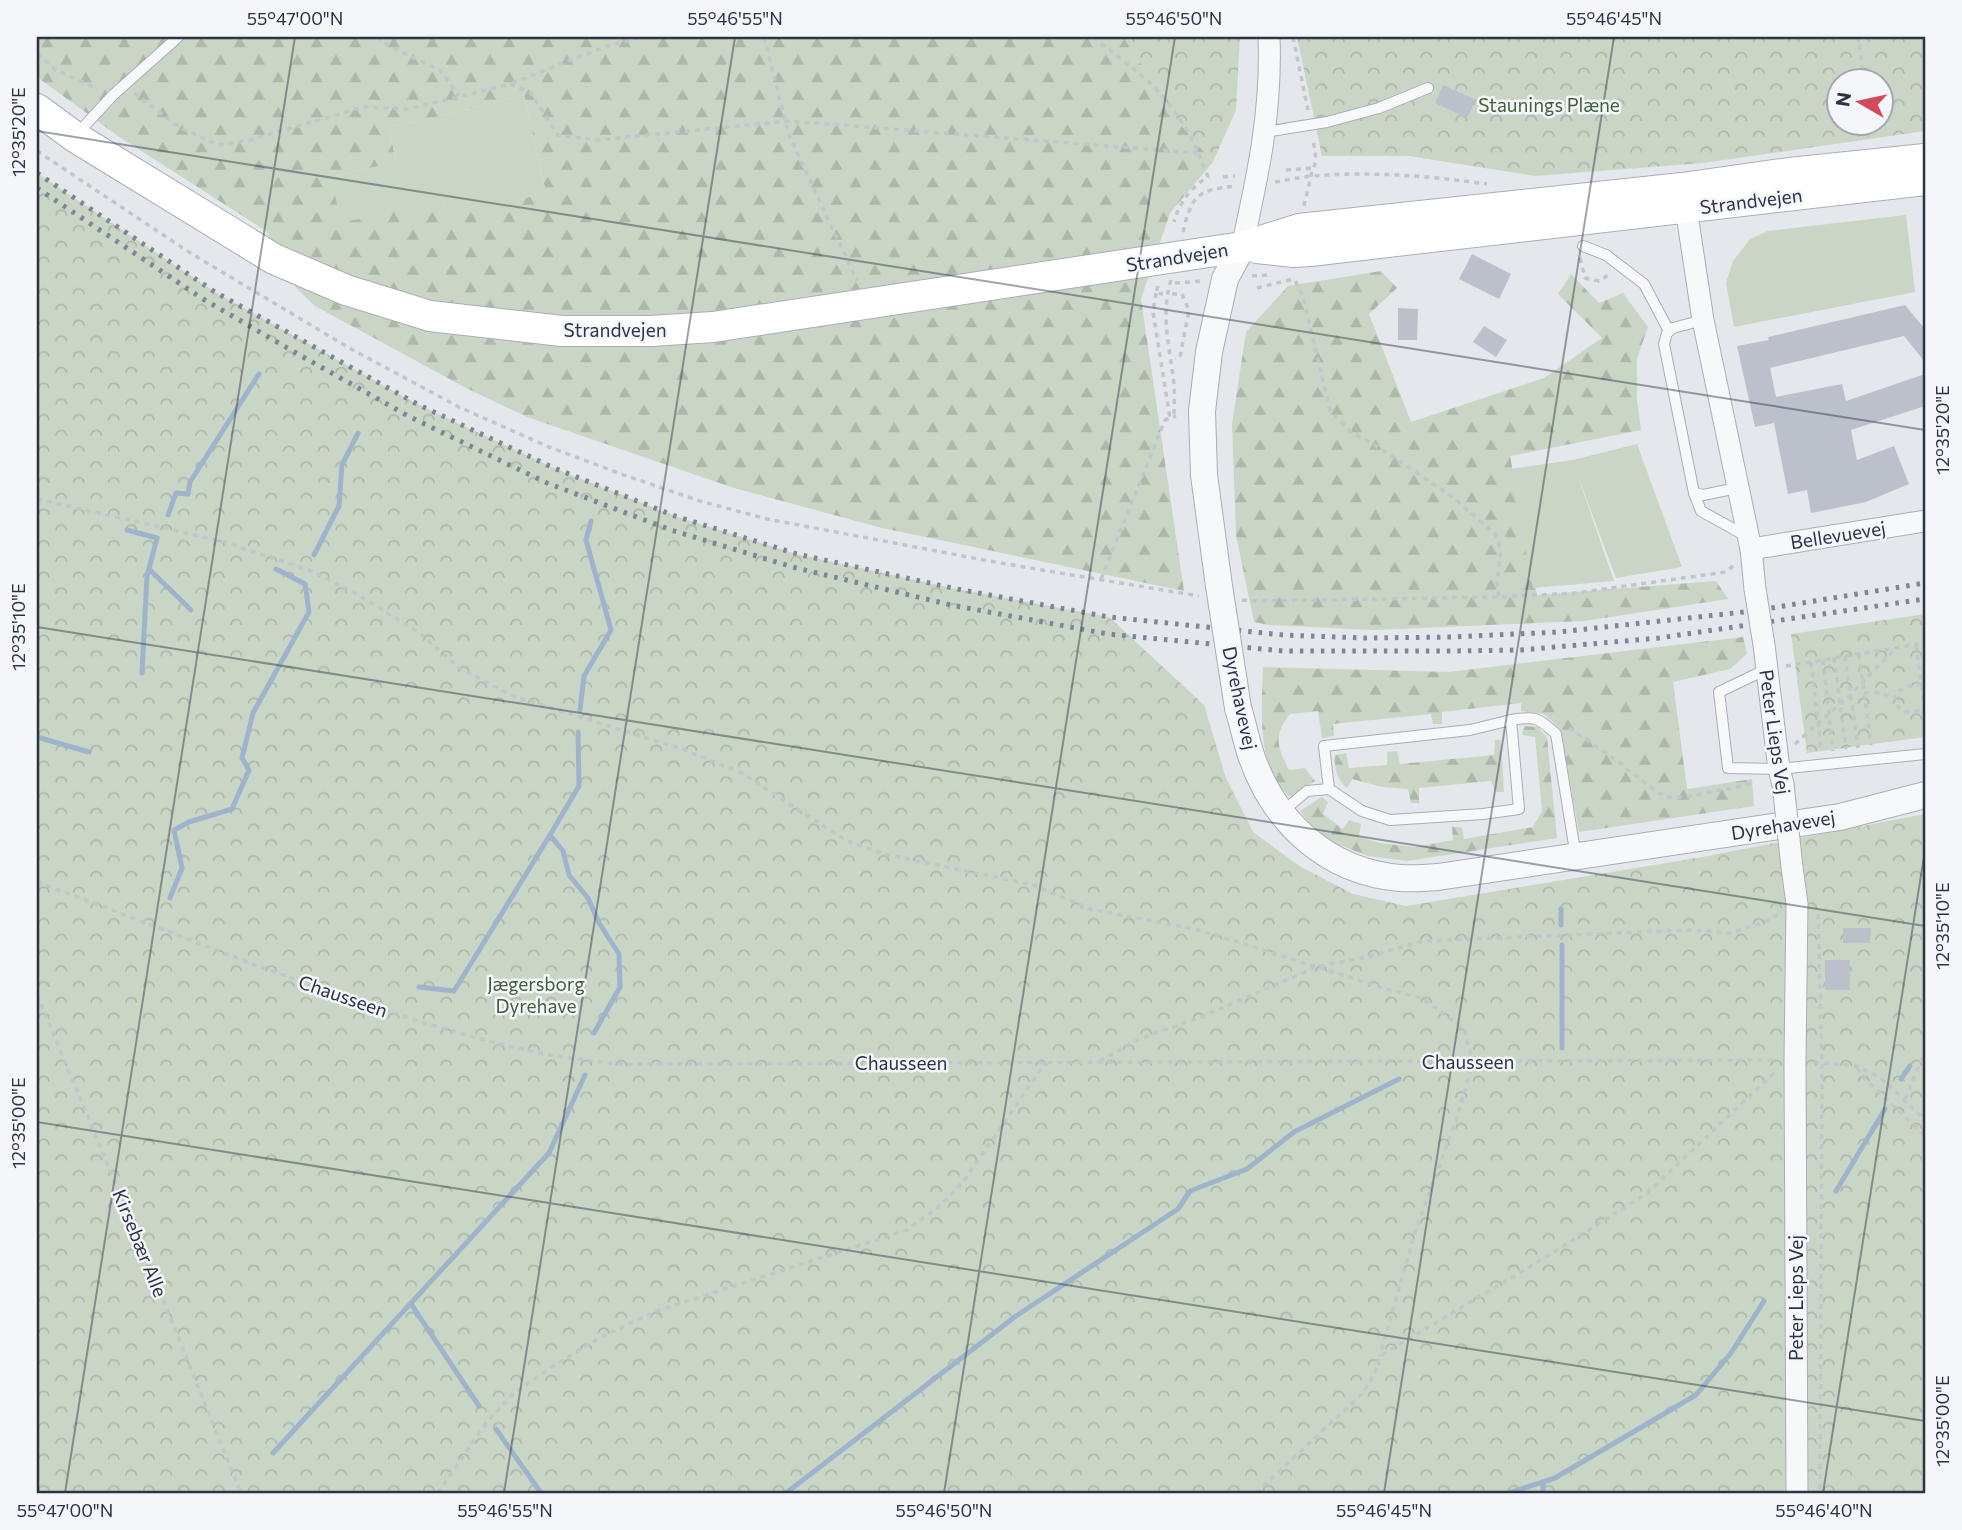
<svg xmlns="http://www.w3.org/2000/svg" width="1962" height="1530" font-family="Commissioner,sans-serif">
<style>
.forest{fill:url(#forest-firs);fill-rule:evenodd}
.park{fill:url(#park-crowns);fill-rule:evenodd}
.garden{fill:#c9d6c5}
.lines{fill:none;stroke-linecap:round;stroke-linejoin:round}
.stream{stroke:#9fb4cc;stroke-width:5}
.building{fill:#bbc0ca}
.service-casing{stroke:#a9aeb7;stroke-width:12}
.minor-casing{stroke:#a9aeb7;stroke-width:23}
.tertiary-casing{stroke:#a9aeb7;stroke-width:28}
.secondary-casing{stroke:#a9aeb7;stroke-width:32}
.path{stroke:#c2c5cb;stroke-width:3.5;stroke-dasharray:5 5;stroke-linecap:butt}
.service{stroke:#f7f8fa;stroke-width:10}
.minor{stroke:#f7f8fa;stroke-width:21}
.tertiary{stroke:#f7f8fa;stroke-width:26}
.secondary{stroke:#fff;stroke-width:30}
.rail{stroke:#7d8696;stroke-width:5;stroke-dasharray:3.5 7;stroke-linecap:butt}
.minor-bridge-casing{stroke:#a9aeb7;stroke-width:23;stroke-linecap:butt}
.tertiary-bridge-casing{stroke:#a9aeb7;stroke-width:28;stroke-linecap:butt}
.minor-bridge{stroke:#f7f8fa;stroke-width:21}
.tertiary-bridge{stroke:#f7f8fa;stroke-width:26}
.ticks{fill:none;stroke:#2b3445;stroke-width:2;stroke-opacity:0.45}
.labels{text-anchor:middle;stroke-width:5;stroke-linejoin:round;paint-order:stroke}
.park-label{font-size:19px;fill:#3f6138;stroke:#f4f6f9}
.street-label{font-size:19px;fill:#2b3445;stroke:#f4f6f9}
.neatline{fill:none;stroke:#2b3445;stroke-width:2.5}
.ticks-label{font-size:18px;text-anchor:middle;fill:#2b3445}
</style>
<defs>
<pattern id="forest-firs" width="22" height="20" patternUnits="userSpaceOnUse" patternTransform="scale(1.75)"><rect width="22" height="20" fill="#c9d6c5"/><path d="M5 1l3.5 6h-7zM16 11l3.5 6h-7z" fill="#adb8ab"/></pattern>
<pattern id="park-crowns" width="20" height="18" patternUnits="userSpaceOnUse" patternTransform="scale(1.75)"><rect width="20" height="18" fill="#c9d6c5"/><path d="M2 6a3 3 0 1 1 6 0M12 15a3 3 0 1 1 6 0" fill="none" stroke="#adb8ab"/></pattern>
</defs>
<rect width="100%" height="100%" fill="#e4e7ec"/>
<g class="forest">
<path d="M37,37h1187l-43,88 32,37 -43,51 -29,86 43,292 -302,-63 -148,-40 -207,-71 -61,-29 -151,-82 -19,-18 -30,-57 -148,-95 -81,-59zM524,95l22,98 -98,23 -4,-16 -113,-23 65,-15 -7,-36 36,-6z"/>
<polygon points="1381,271 1397,288 1369,314 1411,422 1544,378 1602,338 1558,294 1571,274 1599,303 1623,293 1648,327 1637,359 1637,399 1641,430 1510,456 1537,595 1716,581 1728,599 1584,621 1373,630 1269,625 1254,622 1236,535 1232,424 1246,332 1288,286"/>
<path d="M1743,637l4,17 -17,15 -57,13 14,107 65,-10 2,27 -175,26 -19,-103 -16,-15 -23,-3v-8l-79,9v12h-9l-2,-10 -98,10 1,12 -12,2 -4,-27 -28,3c-17,21 -13,33 -1,56l16,-2 10,13 -25,16c-3,-4 -8,-7 -11,-12 -22,-30 -17,-83 -16,-118l186,5z"/>
<polygon points="1524,726 1537,727 1547,737 1557,838 1407,861 1368,856 1332,842 1311,825 1300,811 1322,797 1328,802 1323,814 1343,829 1349,820 1361,824 1359,837 1380,843 1415,847 1453,840 1452,827 1462,827 1464,839 1533,827 1542,811 1535,737 1522,735"/>
<path d="M1495,740h6l3,52h-8l-5,-11 -72,7v15h-8l-3,-14 -26,-2 -30,-8 -5,9c-10,-8 -13,-20 -12,-33l11,-2 3,15 38,-3v-13l10,-1 3,13 94,-9z"/>
</g>
<g class="park">
<polygon points="1123,37 1240,37 1236,110 1213,162 1181,125"/>
<path d="M1297,37h628v94l-222,32 -168,13 -126,-20h-87zM1840,80h42v42h-42z"/>
<polygon points="37,173 215,292 417,404 554,468 675,516 796,554 957,589 1109,617 1204,705 1226,778 1253,832 1301,867 1353,894 1406,906 1702,857 1925,814 1925,1493 37,1493"/>
<polygon points="1925,614 1925,737 1807,753 1791,634"/>
</g>
<g class="garden">
<polygon points="524,95 546,193 448,217 444,200 341,223 331,177 396,162 389,126 425,120"/>
<polygon points="1906,215 1915,292 1734,327 1726,283 1733,261 1750,239 1768,231"/>
<polygon points="1637,444 1682,567 1616,578 1576,471 1614,581 1533,588 1510,469 1573,460"/>
</g>
<g class="lines">
<g class="stream">
<polyline points="168,515 176,493 188,494 190,482 259,374"/>
<polyline points="127,530 157,538 147,576 142,673"/>
<polyline points="314,555 339,506 342,465 358,433"/>
<polyline points="149,569 191,610"/>
<polyline points="580,710 584,676 611,630 586,540 591,521"/>
<polyline points="578,732 579,786 550,835 563,851 569,875 588,898 599,923 619,954 620,987 594,1033"/>
<polyline points="37,737 89,752"/>
<polyline points="170,898 182,868 174,830 189,822 232,809 249,770 242,758 253,713 309,612 305,584 276,569"/>
<polyline points="1561,925 1561,909"/>
<polyline points="1562,945 1562,1048"/>
<polyline points="419,987 454,991 550,835"/>
<polyline points="1901,1079 1910,1066"/>
<polyline points="1836,1191 1885,1109"/>
<polyline points="411,1304 479,1406"/>
<polyline points="496,1429 541,1493"/>
<polyline points="273,1453 549,1153 585,1075"/>
<polyline points="1543,1482 1543,1493"/>
<polyline points="786,1493 1016,1316 1178,1209 1190,1191 1247,1169 1294,1132 1399,1079"/>
<polyline points="1509,1493 1555,1478 1696,1395 1731,1353 1764,1301"/>
</g>
</g>
<g class="building">
<polygon points="1443,85 1476,100 1467,118 1435,103"/>
<polygon points="1472,254 1511,274 1499,299 1459,279"/>
<polygon points="1905,305 1925,329 1925,362 1904,336 1770,368 1776,397 1842,384 1846,401 1925,374 1925,406 1851,430 1857,460 1894,446 1909,484 1866,502 1811,513 1807,490 1788,494 1774,423 1755,427 1737,346 1769,340 1768,337"/>
<polygon points="1398,308 1418,309 1417,340 1398,340"/>
<polygon points="1484,326 1507,340 1496,357 1473,342"/>
<polygon points="1843,928 1871,928 1870,943 1843,943"/>
<rect x="1825" y="960" width="25" height="30"/>
</g>
<g class="lines">
<defs>
<g id="service">
<polyline points="1265,132 1327,122 1379,108 1428,88"/>
<polyline points="77,134 113,95 178,37"/>
<polyline points="1583,246 1606,255 1644,284 1669,331"/>
<polyline points="1703,320 1673,328 1667,333 1664,344 1694,493 1703,495 1737,488"/>
<polyline points="1694,493 1701,511 1748,537"/>
<polyline points="1767,669 1719,692 1728,768 1779,769 1925,754"/>
<path d="M1511,720c24,-4 27,-3 45,14l20,123"/>
<polyline points="1282,812 1307,791 1329,789 1362,811 1390,820 1483,814 1519,809 1511,720 1470,730 1324,746 1329,789"/>
</g>
<g id="minor">
<polyline points="1684,195 1703,320 1751,549 1755,589"/>
<path d="M1242,247c16,-72 30,-137 27,-210"/>
<polyline points="1751,549 1925,521"/>
<polyline points="1764,645 1779,769 1783,784"/>
<polyline points="1792,867 1797,904 1795,1060 1797,1493"/>
</g>
<g id="tertiary">
<polyline points="1219,586 1204,475 1202,411 1209,352 1225,279 1242,247"/>
<path d="M1238,708c5,16 8,32 13,47 23,68 77,117 149,123 13,1 26,0 38,-1l402,-60 85,-22"/>
</g>
<g id="secondary">
<polyline points="37,109 75,137 274,259 346,290 430,316 562,331 651,331 713,327 1242,247 1299,229 1682,188 1789,173 1925,159"/>
<polyline points="1257,248 1294,252 1310,251 1925,180"/>
</g>
</defs>
<use href="#service" class="service-casing"/>
<use href="#minor" class="minor-casing"/>
<use href="#tertiary" class="tertiary-casing"/>
<use href="#secondary" class="secondary-casing"/>
<g class="path">
<polyline points="377,37 393,48 440,70 459,96"/>
<polyline points="764,37 789,135 857,281"/>
<path d="M1093,37c20,16 41,31 59,48 26,25 44,59 56,92 -17,10 -29,26 -34,45"/>
<polyline points="1293,37 1308,110"/>
<polyline points="1855,37 1859,40 1863,80"/>
<polyline points="37,54 56,70 98,89"/>
<polyline points="512,83 610,45 641,37"/>
<polyline points="134,93 179,127 218,145 250,140 363,107 409,109 510,84 531,93 558,135 599,140 787,121 1199,153"/>
<polyline points="1867,122 1869,141"/>
<polyline points="37,151 192,254 351,349 459,407 549,447 621,474 700,501 767,519 1000,563 1199,596"/>
<polyline points="1286,170 1314,168"/>
<polyline points="1223,177 1235,176"/>
<path d="M1275,182c13,-2 25,-5 38,-6 58,-5 116,0 174,8"/>
<polyline points="1304,206 1311,176 1316,160 1313,138"/>
<path d="M1183,232c9,-38 15,-42 53,-46"/>
<polyline points="1580,258 1585,278 1599,281 1610,274"/>
<polyline points="1252,276 1269,275"/>
<path d="M1171,280c-11,37 -1,67 3,104 1,10 0,22 0,33"/>
<polyline points="1175,283 1203,281"/>
<polyline points="1158,286 1156,293 1163,294"/>
<path d="M1257,288l32,-8h6l8,17 27,113 20,21 31,18 69,46 45,39c13,23 -3,40 4,63"/>
<polyline points="1156,293 1153,312 1170,418"/>
<polyline points="1172,294 1182,294 1189,310 1180,357 1175,358"/>
<polyline points="37,499 221,541 312,571 360,596 421,634 459,668 513,696 682,749 742,773 845,840 884,854 1033,885 1090,909 1199,930 1387,989 1422,998 1464,1029 1473,1062 1458,1115 1414,1235 1380,1356"/>
<polyline points="1101,579 1165,420 1176,416"/>
<polyline points="1242,600 1257,601 1499,597 1575,593 1726,572 1734,565"/>
<polyline points="1916,645 1925,712"/>
<polyline points="1859,654 1871,745"/>
<polyline points="1845,656 1858,748"/>
<polyline points="1834,658 1846,749"/>
<polyline points="1823,660 1833,751"/>
<polyline points="1811,662 1821,750"/>
<polyline points="1786,666 1925,643"/>
<path d="M1922,684c-11,1 -36,6 -24,22 2,4 5,6 9,6 6,0 13,-2 18,-3"/>
<polyline points="1864,693 1875,692 1895,697"/>
<polyline points="1569,728 1609,755 1657,792 1667,797 1685,797 1751,784"/>
<polyline points="1795,744 1850,695 1897,647"/>
<path d="M37,882c162,59 320,129 489,168 29,7 60,10 90,14l1159,-4"/>
<polyline points="1818,914 1822,1062 1820,1493"/>
<polyline points="37,995 133,1225 241,1493"/>
<polyline points="1100,1061 1139,1039 1201,1017 1316,967 1371,956 1423,941 1691,930 1730,933 1762,923 1779,914"/>
<polyline points="1814,1062 1856,1066 1880,1077 1925,1120"/>
<polyline points="1857,1068 1863,1077 1925,1136"/>
<polyline points="1905,1099 1925,1051"/>
<polyline points="438,1493 487,1422 513,1394 550,1368 599,1338 657,1311 907,1230 936,1209 963,1182 1046,1062"/>
<polyline points="1256,1493 1361,1395 1374,1376 1380,1356 1541,1260 1646,1194 1775,1072"/>
</g>
<use href="#service" class="service"/>
<use href="#minor" class="minor"/>
<use href="#tertiary" class="tertiary"/>
<use href="#secondary" class="secondary"/>
<g class="rail">
<polyline points="37,173 215,292 417,404 554,468 675,516 797,554 957,589 1109,617 1283,635 1366,638 1452,637 1559,632 1753,611 1925,583"/>
<polyline points="37,188 203,299 296,353 410,417 547,483 671,530 796,568 951,605 1108,634 1283,651 1452,651 1521,650 1659,638 1925,599"/>
</g>
<defs>
<g id="minor-bridge">
<polyline points="1755,589 1764,645"/>
<polyline points="1783,784 1792,867"/>
</g>
<polyline id="tertiary-bridge" points="1219,586 1238,708"/>
</defs>
<use href="#minor-bridge" class="minor-bridge-casing"/>
<use href="#tertiary-bridge" class="tertiary-bridge-casing"/>
<use href="#minor-bridge" class="minor-bridge"/>
<use href="#tertiary-bridge" class="tertiary-bridge"/>
</g>
<path class="ticks" d="M37,131l1888,299M37,627l1888,299M37,1122l1888,299M65,1493l230,-1456M504,1493l231,-1456M944,1493l231,-1456M1384,1493l230,-1456M1823,1493l102,-643"/>
<g class="labels">
<g class="park-label">
<text x="1549" y="112">Staunings Plæne</text>
<text x="536" y="991">Jægersborg<tspan x="536" dy="22">Dyrehave</tspan></text>
</g>
<g class="street-label">
<text transform="translate(1751 201) rotate(-7)" y="7">Strandvejen</text>
<text transform="translate(1177 257) rotate(-9)" y="7">Strandvejen</text>
<text x="615" y="337">Strandvejen</text>
<text transform="translate(1838 535) rotate(-9)" y="7">Bellevuevej</text>
<text transform="translate(1240 698) rotate(78)" y="7">Dyrehavevej</text>
<text transform="translate(1775 732) rotate(82)" y="7">Peter Lieps Vej</text>
<text transform="translate(1783 825) rotate(-9)" y="7">Dyrehavevej</text>
<text transform="translate(343 996) rotate(19)" y="7">Chausseen</text>
<text x="1468" y="1069">Chausseen</text>
<text x="901" y="1070">Chausseen</text>
<text transform="translate(140 1243) rotate(68)" y="7">Kirsebær Alle</text>
<text transform="translate(1796 1298) rotate(-90)" y="7">Peter Lieps Vej</text>
</g>
</g>
<rect width="1962" height="1530" fill="none" stroke="#f4f6f9" stroke-width="77"/>
<g transform="translate(1860 102) rotate(279)"><circle r="33" fill="#f4f6f9" stroke="#a4a8b1" stroke-width="2"/>
<path d="M0-5L12 26L0 18L-12 26Z" fill="#d1495b"/>
<text y="-10" font-size="19" font-weight="bold" text-anchor="middle" fill="#2b3445">N</text>
</g>
<rect x="38" y="38" width="1886" height="1454" class="neatline"/>
<g class="ticks-label">
<text x="295" y="25">55°47'00"N</text>
<text x="735" y="25">55°46'55"N</text>
<text x="1174" y="25">55°46'50"N</text>
<text x="1614" y="25">55°46'45"N</text>
<text transform="translate(19 132) rotate(-90)" y="6">12°35'20"E</text>
<text transform="translate(1943 430) rotate(-90)" y="6">12°35'20"E</text>
<text transform="translate(19 627) rotate(-90)" y="6">12°35'10"E</text>
<text transform="translate(1943 926) rotate(-90)" y="6">12°35'10"E</text>
<text transform="translate(19 1123) rotate(-90)" y="6">12°35'00"E</text>
<text transform="translate(1943 1421) rotate(-90)" y="6">12°35'00"E</text>
<text x="65" y="1517">55°47'00"N</text>
<text x="505" y="1517">55°46'55"N</text>
<text x="944" y="1517">55°46'50"N</text>
<text x="1384" y="1517">55°46'45"N</text>
<text x="1824" y="1517">55°46'40"N</text>
</g>
</svg>
